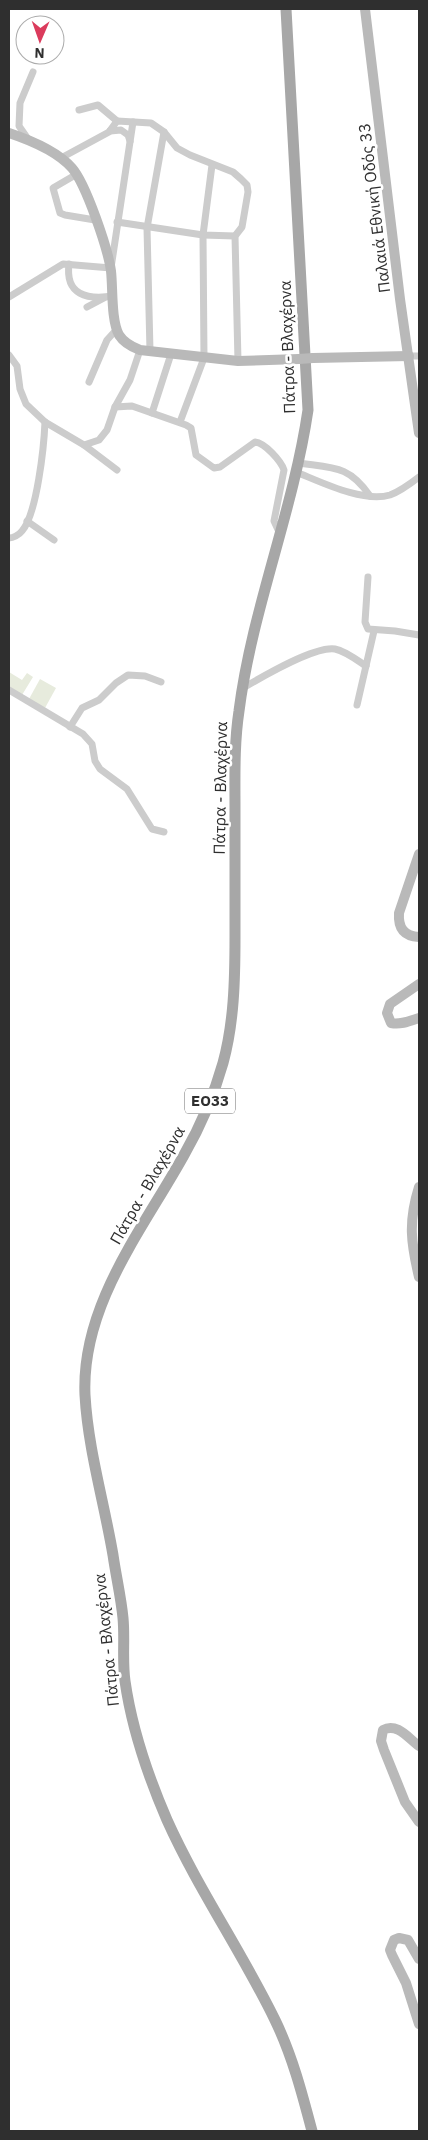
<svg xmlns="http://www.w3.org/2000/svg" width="428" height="2140" font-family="'IBM Plex Sans',sans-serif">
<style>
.green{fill:#e7ebdd}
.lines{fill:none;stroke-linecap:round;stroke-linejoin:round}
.street{stroke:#ccc;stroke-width:7}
.secondary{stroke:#b9b9b9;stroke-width:10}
.primary{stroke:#a7a7a7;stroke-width:11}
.secondary-bridge{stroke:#b9b9b9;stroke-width:10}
.labels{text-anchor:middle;stroke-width:5;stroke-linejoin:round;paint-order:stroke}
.shield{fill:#fff;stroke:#6d6d6d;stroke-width:1}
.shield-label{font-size:15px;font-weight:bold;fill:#2f2f2f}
.street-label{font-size:16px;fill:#2f2f2f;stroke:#fff}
</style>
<rect width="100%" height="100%" fill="#fff"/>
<g class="green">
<polygon points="9,672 22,680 27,673 33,677 22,695 9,687"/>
<polygon points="40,679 56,688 45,708 29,699"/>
</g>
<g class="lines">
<g class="street">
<polyline points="79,110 98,105 117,121"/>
<polyline points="110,131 121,130 128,135 130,141"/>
<polyline points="28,139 19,126 20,103 33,72"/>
<polyline points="61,158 109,132 117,121 151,123 164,132 177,148 190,155 233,172 241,179 247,185 248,192 242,227 235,236 238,361"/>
<polyline points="77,174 53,188 60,213 65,215 95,220"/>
<polyline points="117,222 203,235 235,236"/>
<path d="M69,264c-4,31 18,36 44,32"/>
<polyline points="9,297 63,264 111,268 133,122"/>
<polyline points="87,307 104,298"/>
<polyline points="150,351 147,228 164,132"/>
<polyline points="9,355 17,366 20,389 26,404 45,422 84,445 117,470"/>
<polyline points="409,356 419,356"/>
<polyline points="89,382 107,340 117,329"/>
<path d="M115,407l17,-1 54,19 5,3 5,27 18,13 6,-1 35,-25c10,1 26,19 29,28l-10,51 6,13"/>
<polyline points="152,413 171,354"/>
<polyline points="180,422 204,358 203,235 212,165"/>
<polyline points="84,445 99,440 107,430 115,407 130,380 140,350"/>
<path d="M298,463c35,5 51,2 72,33"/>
<path d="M296,472c25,10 67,31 94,23 11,-4 20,-11 29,-18"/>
<polyline points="27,521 54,540"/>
<path d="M9,538c4,0 10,-3 13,-7 15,-17 22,-85 23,-109"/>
<polyline points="368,577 365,622 368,629 395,631 419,635"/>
<path d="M243,688c19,-11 71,-42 92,-39 10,2 22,11 31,17"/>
<polyline points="9,690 83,734 92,744 95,761 100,769 127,789 152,829 164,832"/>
<polyline points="357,705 374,631"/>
<polyline points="70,727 82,708 99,700 116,683 128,675 145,676 161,682"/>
</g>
<g class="secondary">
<polyline points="365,9 400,299 419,433"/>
<path d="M9,133c21,7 48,18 63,35 14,16 36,81 39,103 2,18 0,49 8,64 5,8 13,12 21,15l98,11 61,-2"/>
<polyline points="313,358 409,356"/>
<path d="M419,854l-20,59c-1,15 5,23 20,24"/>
<path d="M419,984l-29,20 -3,9 4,10c10,2 19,-2 28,-5"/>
<path d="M419,1187c-11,35 -8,56 0,90"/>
<path d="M419,1746c-10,-7 -22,-24 -36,-16l-2,11 3,9 21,52 14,20"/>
<polyline points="419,1959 408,1940 399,1938 394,1940 390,1950 392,1955 406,1983 419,2024"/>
</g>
<path class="primary" d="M286,9l22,401c-15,102 -56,199 -69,301 -5,33 -4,66 -4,99 0,43 0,85 0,127 0,43 -1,86 -12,126 -9,32 -23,64 -39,92 -41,74 -103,150 -99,240 3,54 19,107 28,160 3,21 8,42 10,63 2,21 -1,42 2,63 7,49 23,95 42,139 31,69 75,132 108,200 17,35 27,73 37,111"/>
<polyline class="secondary-bridge" points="299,359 313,358"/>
</g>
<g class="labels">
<rect class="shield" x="185" y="1088.5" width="50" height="25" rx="4"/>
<g class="shield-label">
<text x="210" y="1106">ΕΟ33</text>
</g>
<g class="street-label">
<text transform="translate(374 208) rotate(-97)" y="6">Παλαιά Εθνική Οδός 33</text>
<text transform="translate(287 347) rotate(-92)" y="6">Πάτρα - Βλαχέρνα</text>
<text transform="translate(220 788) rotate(-89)" y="6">Πάτρα - Βλαχέρνα</text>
<text transform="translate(147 1185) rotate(-60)" y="6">Πάτρα - Βλαχέρνα</text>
<text transform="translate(106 1640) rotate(-96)" y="6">Πάτρα - Βλαχέρνα</text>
</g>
</g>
<rect width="428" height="2140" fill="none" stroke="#2f2f2f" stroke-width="20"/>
<g transform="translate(40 40) rotate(182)"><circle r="24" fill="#ffffff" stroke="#acacac"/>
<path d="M0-4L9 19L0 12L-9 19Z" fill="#db3b5c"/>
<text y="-8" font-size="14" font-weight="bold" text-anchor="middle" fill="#2f2f2f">N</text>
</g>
</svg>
